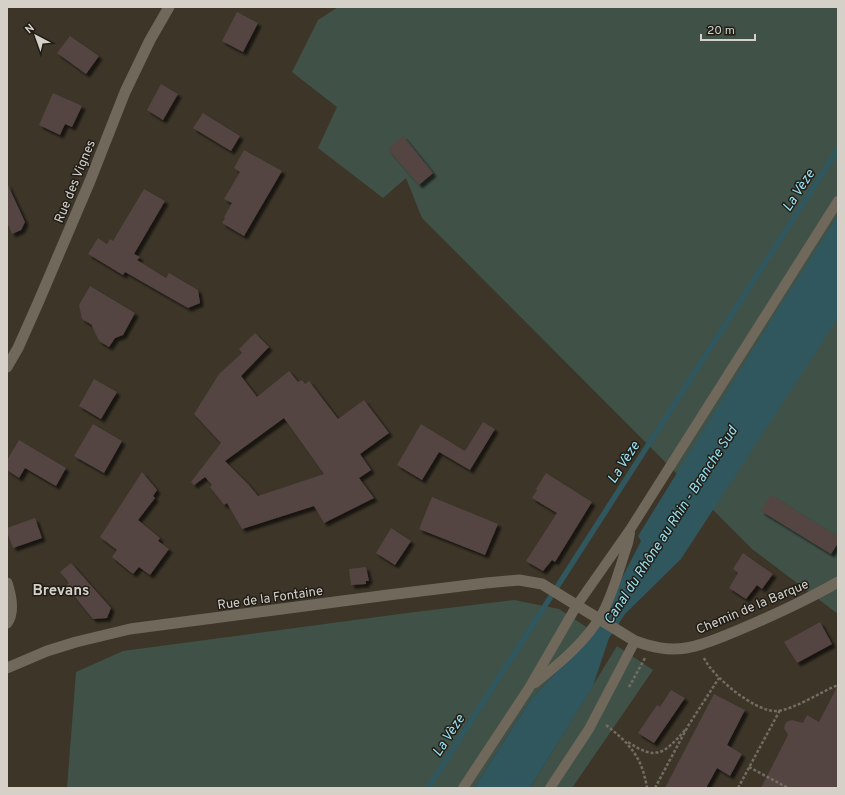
<svg xmlns="http://www.w3.org/2000/svg" width="845" height="795" font-family="Overpass,sans-serif">
<style>
.green{fill:#405248}
.water{fill:#30565e}
.lines{fill:none;stroke-linecap:round;stroke-linejoin:round}
.stream{stroke:#30565e;stroke-width:5.5}
.building{fill:#554443;fill-rule:evenodd;filter:url(#shadow)}
.path{stroke:#726c61;stroke-width:2.5;stroke-dasharray:3 2;stroke-linecap:butt}
.service{stroke:#70685a;stroke-width:10}
.minor{stroke:#70685a;stroke-width:11}
.tertiary{stroke:#70685a;stroke-width:11}
.labels{text-anchor:middle;stroke-width:3;stroke-linejoin:round;paint-order:stroke}
.street-label{font-size:13px;fill:#d5d1c9;stroke:#201d17}
.water-label{font-size:14px;font-style:italic;fill:#98e0ef;stroke:#201d17}
.quarter-label{font-size:15px;font-weight:bold;fill:#d5d1c9;stroke:#201d17}
</style>
<defs>
<filter id="shadow"><feDropShadow dx="3.5" dy="3.5" stdDeviation="1" flood-color="#0009"/></filter>
</defs>
<rect width="100%" height="100%" fill="#3c3528"/>
<g class="green">
<polygon points="338,7 838,7 838,614 752,549 422,218 406,178 383,198 318,148 337,107 292,72 318,20"/>
<polygon points="514,600 559,609 594,632 531,699 474,788 67,788 76,672 123,651 407,613"/>
<polygon points="617,646 653,670 572,788 530,788"/>
</g>
<polygon class="water" points="838,216 838,317 818,349 681,559 625,614 609,638 593,686 530,788 474,788 531,699 594,632 641,541 638,536 775,314"/>
<g class="lines">
<polyline class="stream" points="428,788 838,149"/>
</g>
<g class="building">
<polygon points="237,12 258,23 243,52 222,41"/>
<polygon points="70,36 99,56 86,74 57,53"/>
<polygon points="161,84 178,94 163,120 147,110"/>
<polygon points="53,93 82,106 72,127 65,124 60,135 39,125"/>
<polygon points="203,113 240,136 231,151 193,128"/>
<polygon points="403,136 433,173 419,185 388,149"/>
<polygon points="244,150 282,171 244,236 222,223 225,218 224,217 232,203 224,199 240,172 234,168"/>
<polygon points="7,183 25,222 21,230 12,234 7,222"/>
<polygon points="144,189 165,201 134,254 140,257 137,260 166,278 169,273 198,290 200,303 188,308 125,272 123,275 88,254 98,238 107,244 110,239 113,241"/>
<polygon points="90,286 135,313 123,335 115,338 109,347 99,341 92,326 92,325 82,319 79,305"/>
<path d="M255,333l14,14 -28,29 16,21 32,-26 9,11 4,-2 3,4 4,-3 29,38 26,-19 25,33 -29,21 11,16 -12,8 15,20 -50,25 -10,-17 -72,23 -15,-26 -3,2 -14,-18 2,-2 -7,-8 -11,8 -3,-3 30,-39 -27,-29 25,-40 23,-21 -3,-4zM284,418l40,56 -66,22 -10,-12 -23,-23z"/>
<polygon points="94,379 117,392 101,419 79,406"/>
<polygon points="483,422 495,429 470,470 439,452 422,480 397,465 421,424 465,451"/>
<polygon points="93,424 122,441 104,473 74,456"/>
<polygon points="19,440 66,468 56,486 25,468 19,478 7,470 7,460"/>
<polygon points="142,472 157,490 153,496 155,498 138,520 160,538 158,541 169,549 150,575 139,567 133,574 112,557 117,550 100,537"/>
<polygon points="546,473 592,502 555,562 552,560 543,571 526,561 557,513 532,498 537,490 536,489"/>
<polygon points="771,495 838,537 838,543 831,554 761,511"/>
<polygon points="432,497 498,524 485,555 419,529"/>
<polygon points="35,518 42,538 13,548 7,532 7,528"/>
<polygon points="391,528 411,541 395,565 376,553"/>
<polygon points="743,553 773,574 762,589 757,585 746,599 729,588 738,573 733,569"/>
<polygon points="71,563 111,608 107,618 93,619 66,586 69,583 60,572"/>
<polygon points="366,567 369,581 366,581 366,584 351,585 349,569"/>
<polygon points="820,622 832,644 797,663 784,642"/>
<polygon points="838,685 838,788 761,788 788,735 784,728 786,722 792,720 803,723 807,715 819,722"/>
<polygon points="671,690 685,698 654,743 638,733 657,705 660,707"/>
<polygon points="714,694 745,710 727,745 742,754 730,776 717,768 706,788 665,788"/>
</g>
<g class="lines">
<g class="path">
<path d="M704,658c8,18 51,54 72,53 18,-1 44,-19 62,-26"/>
<polyline points="629,687 645,658"/>
<path d="M606,725c24,19 36,32 41,63"/>
<path d="M628,742c28,19 36,12 57,-12"/>
<polyline points="749,767 788,788"/>
<polyline points="655,788 688,726 719,678"/>
<polyline points="738,788 780,710"/>
</g>
<g class="service">
<path d="M535,683c25,-20 52,-42 68,-71 11,-21 17,-46 25,-69l2,-10"/>
<polyline points="463,788 529,688 577,605 631,528 838,201"/>
<polyline points="550,788 589,729 635,641"/>
</g>
<g class="minor">
<polyline points="7,367 18,348 38,303 90,181 125,92 150,40 169,7"/>
<path d="M7,583c4,12 8,29 0,40"/>
</g>
<path class="tertiary" d="M7,668l40,-17 29,-9 54,-13 258,-34 98,-12 33,-3 23,4 93,57c17,6 33,10 51,7 19,-3 38,-12 55,-19 33,-14 66,-29 97,-47"/>
</g>
<g class="labels">
<g class="street-label">
<text transform="translate(74 181) rotate(-68)" y="5">Rue des Vignes</text>
<text transform="translate(270 597) rotate(-8)" y="5">Rue de la Fontaine</text>
<text transform="translate(752 606) rotate(-23)" y="5">Chemin de la Barque</text>
</g>
<g class="water-label">
<text transform="translate(798 190) rotate(-57)" y="5">La Vèze</text>
<text transform="translate(623 462) rotate(-57)" y="5">La Vèze</text>
<text transform="translate(670 525) rotate(-57)" y="5">Canal du Rhône au Rhin - Branche Sud</text>
<text transform="translate(448 735) rotate(-57)" y="5">La Vèze</text>
</g>
<g class="quarter-label">
<text x="61" y="595">Brevans</text>
</g>
</g>
<rect width="845" height="795" fill="none" stroke="#d5d1c9" stroke-width="16"/>
<g transform="translate(36 36) rotate(319)" stroke="#201d17" stroke-width="3" paint-order="stroke">
<path d="M0-3L7 15L0 10L-7 15Z" fill="#d5d1c9"/>
<text y="-6" font-size="11" font-weight="bold" text-anchor="middle" fill="#d5d1c9">N</text>
</g>
<path d="M701 34v6h54v-6" fill="none" stroke="#d5d1c9" stroke-width="2"/>
<text x="707" y="34" font-size="12" fill="#d5d1c9" stroke="#201d17" stroke-width="3" paint-order="stroke">20 m</text>
</svg>
